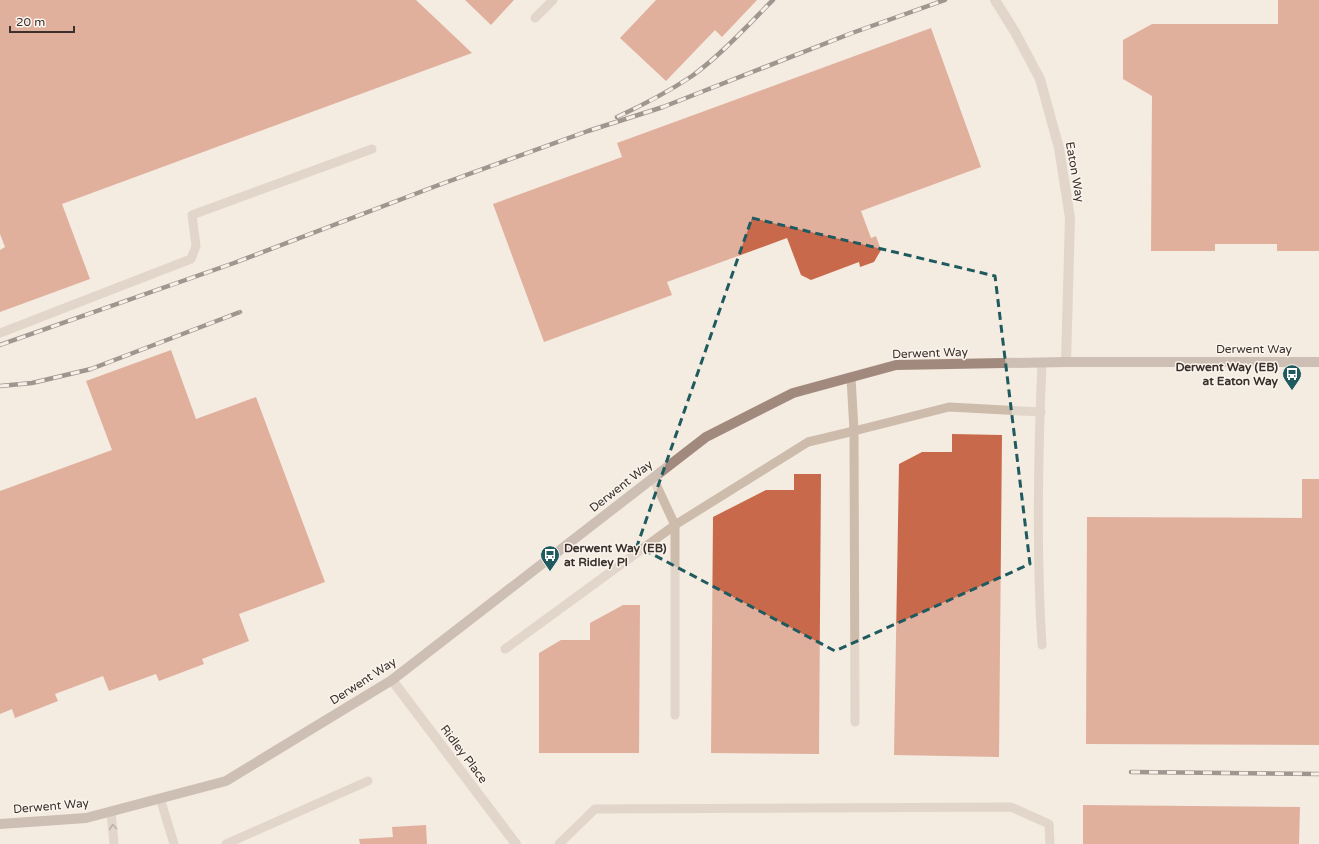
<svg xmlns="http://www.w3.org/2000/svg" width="1319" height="844" font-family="'Varela Round',sans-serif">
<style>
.building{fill:#c8694b}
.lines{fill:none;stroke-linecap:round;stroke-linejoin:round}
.lane{stroke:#cdbbac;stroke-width:9}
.street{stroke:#cdbbac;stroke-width:10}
.secondary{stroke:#a18a7d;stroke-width:10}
.rail-casing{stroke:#3b302b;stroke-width:4.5}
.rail{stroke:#fbf5ee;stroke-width:3;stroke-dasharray:9;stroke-linecap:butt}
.oneway{stroke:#7d6f65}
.marked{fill:none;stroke:#1f5a5e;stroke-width:3;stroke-dasharray:8 5;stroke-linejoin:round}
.labels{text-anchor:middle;stroke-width:3;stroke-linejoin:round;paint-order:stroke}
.street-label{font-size:12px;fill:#3b302b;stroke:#fbf5ee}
.poi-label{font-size:12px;font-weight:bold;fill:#3b302b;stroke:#fbf5ee;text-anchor:end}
</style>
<rect width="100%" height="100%" fill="#f4ebe1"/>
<g class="building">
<polygon points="0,0 416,0 472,53 62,204 90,279 0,312 0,250 5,247 0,234"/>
<polygon points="465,0 514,0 491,25"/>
<polygon points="656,0 757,0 722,37 715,30 666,81 620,38"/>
<polygon points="1278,0 1319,0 1319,251 1277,251 1277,244 1215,244 1215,251 1151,251 1152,96 1123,79 1123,40 1152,24 1278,24"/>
<polygon points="931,28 981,167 861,211 871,238 876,236 881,250 874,262 860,267 859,262 811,280 801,275 787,238 667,282 672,295 544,342 493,204 622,157 617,143"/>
<polygon points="171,350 196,419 256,397 325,582 239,614 249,641 202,659 204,664 159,681 156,674 109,691 103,676 55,694 58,701 15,718 12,709 0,714 0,491 112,450 86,381"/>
<polygon points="952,434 1002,435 999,757 894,755 899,464 922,452 952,452"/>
<polygon points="794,474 821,474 819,754 711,753 713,517 766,490 794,490"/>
<polygon points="1302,479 1319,479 1319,745 1086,744 1087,517 1302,518"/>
<polygon points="623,605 640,605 639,753 539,753 539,653 561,640 590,640 590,623"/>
<polygon points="1083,805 1300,807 1299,844 1083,844"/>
<polygon points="426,825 427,844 360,844 359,839 393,837 392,827"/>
</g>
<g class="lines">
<g class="lane">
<polyline points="535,18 553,0"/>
<polyline points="0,333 191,259 196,246 192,215 372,149"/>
<polyline points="851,377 854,431 949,407 1041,412"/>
<polyline points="653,478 675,525 808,442 854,431 855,722"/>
<polyline points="675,525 675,715"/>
<path d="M1042,645c-6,-93 -4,-190 0,-282"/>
<polyline points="505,649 675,525"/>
<polyline points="160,798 174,844"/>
<polyline points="111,811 114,844"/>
<polyline points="226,844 368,781"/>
<polyline points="559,844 595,809 1011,807 1049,824 1050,844"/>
</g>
<g class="street">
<polyline points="995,0 1015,32 1040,79 1059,148 1070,218 1066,362"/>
<polyline points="392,680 516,844"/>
</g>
<polyline class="secondary" points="0,824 86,818 226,781 392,680 706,437 793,393 896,365 1066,362 1319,362"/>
<defs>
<g id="rail">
<path d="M617,117c26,-12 51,-25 75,-41 30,-22 55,-50 81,-76"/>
<polyline points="0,345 234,263 436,186 588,131 663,107 852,33 945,0"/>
<polyline points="0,386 32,383 91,369 240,312"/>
<polyline points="1131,772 1319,774"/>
</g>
</defs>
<use href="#rail" class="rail-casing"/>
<use href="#rail" class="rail"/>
</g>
<defs><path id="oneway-chevron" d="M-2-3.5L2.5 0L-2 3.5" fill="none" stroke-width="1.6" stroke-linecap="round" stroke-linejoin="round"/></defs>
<use class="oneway" href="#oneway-chevron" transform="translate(113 827) rotate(-95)"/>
<path d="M0 0H1319V844H0ZM752,218l243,58 35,288 -195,87 -198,-105z" fill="#f4ebe1" fill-opacity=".55" fill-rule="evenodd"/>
<path class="marked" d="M752,218l243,58 35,288 -195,87 -198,-105z"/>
<defs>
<symbol id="bus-pin" viewBox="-11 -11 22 30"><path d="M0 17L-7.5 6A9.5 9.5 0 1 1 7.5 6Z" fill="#1f5a5e" stroke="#fbf5ee"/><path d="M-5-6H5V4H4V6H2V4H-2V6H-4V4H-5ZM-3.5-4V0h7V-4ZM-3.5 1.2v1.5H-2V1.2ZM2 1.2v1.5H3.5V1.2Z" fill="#fff"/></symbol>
</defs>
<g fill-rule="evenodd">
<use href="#bus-pin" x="1281" y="363" width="22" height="30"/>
<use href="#bus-pin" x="539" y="544" width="22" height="30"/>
</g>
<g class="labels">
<g class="street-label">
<text transform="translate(1075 172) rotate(80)" y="4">Eaton Way</text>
<text x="1254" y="353">Derwent Way</text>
<text transform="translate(930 353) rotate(-2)" y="4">Derwent Way</text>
<text transform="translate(621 486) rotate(-38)" y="4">Derwent Way</text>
<text transform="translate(363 681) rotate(-33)" y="4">Derwent Way</text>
<text transform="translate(464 754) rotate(53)" y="4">Ridley Place</text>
<text transform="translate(51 806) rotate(-5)" y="4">Derwent Way</text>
</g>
<g class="poi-label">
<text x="1278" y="371">Derwent Way (EB)<tspan x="1278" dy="14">at Eaton Way</tspan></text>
<text x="564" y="552" text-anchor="start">Derwent Way (EB)<tspan x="564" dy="14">at Ridley Pl</tspan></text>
</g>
</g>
<path d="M10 26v6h64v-6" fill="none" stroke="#3b302b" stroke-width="2"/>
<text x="16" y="26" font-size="12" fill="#3b302b" stroke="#fbf5ee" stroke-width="3" paint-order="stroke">20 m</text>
</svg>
